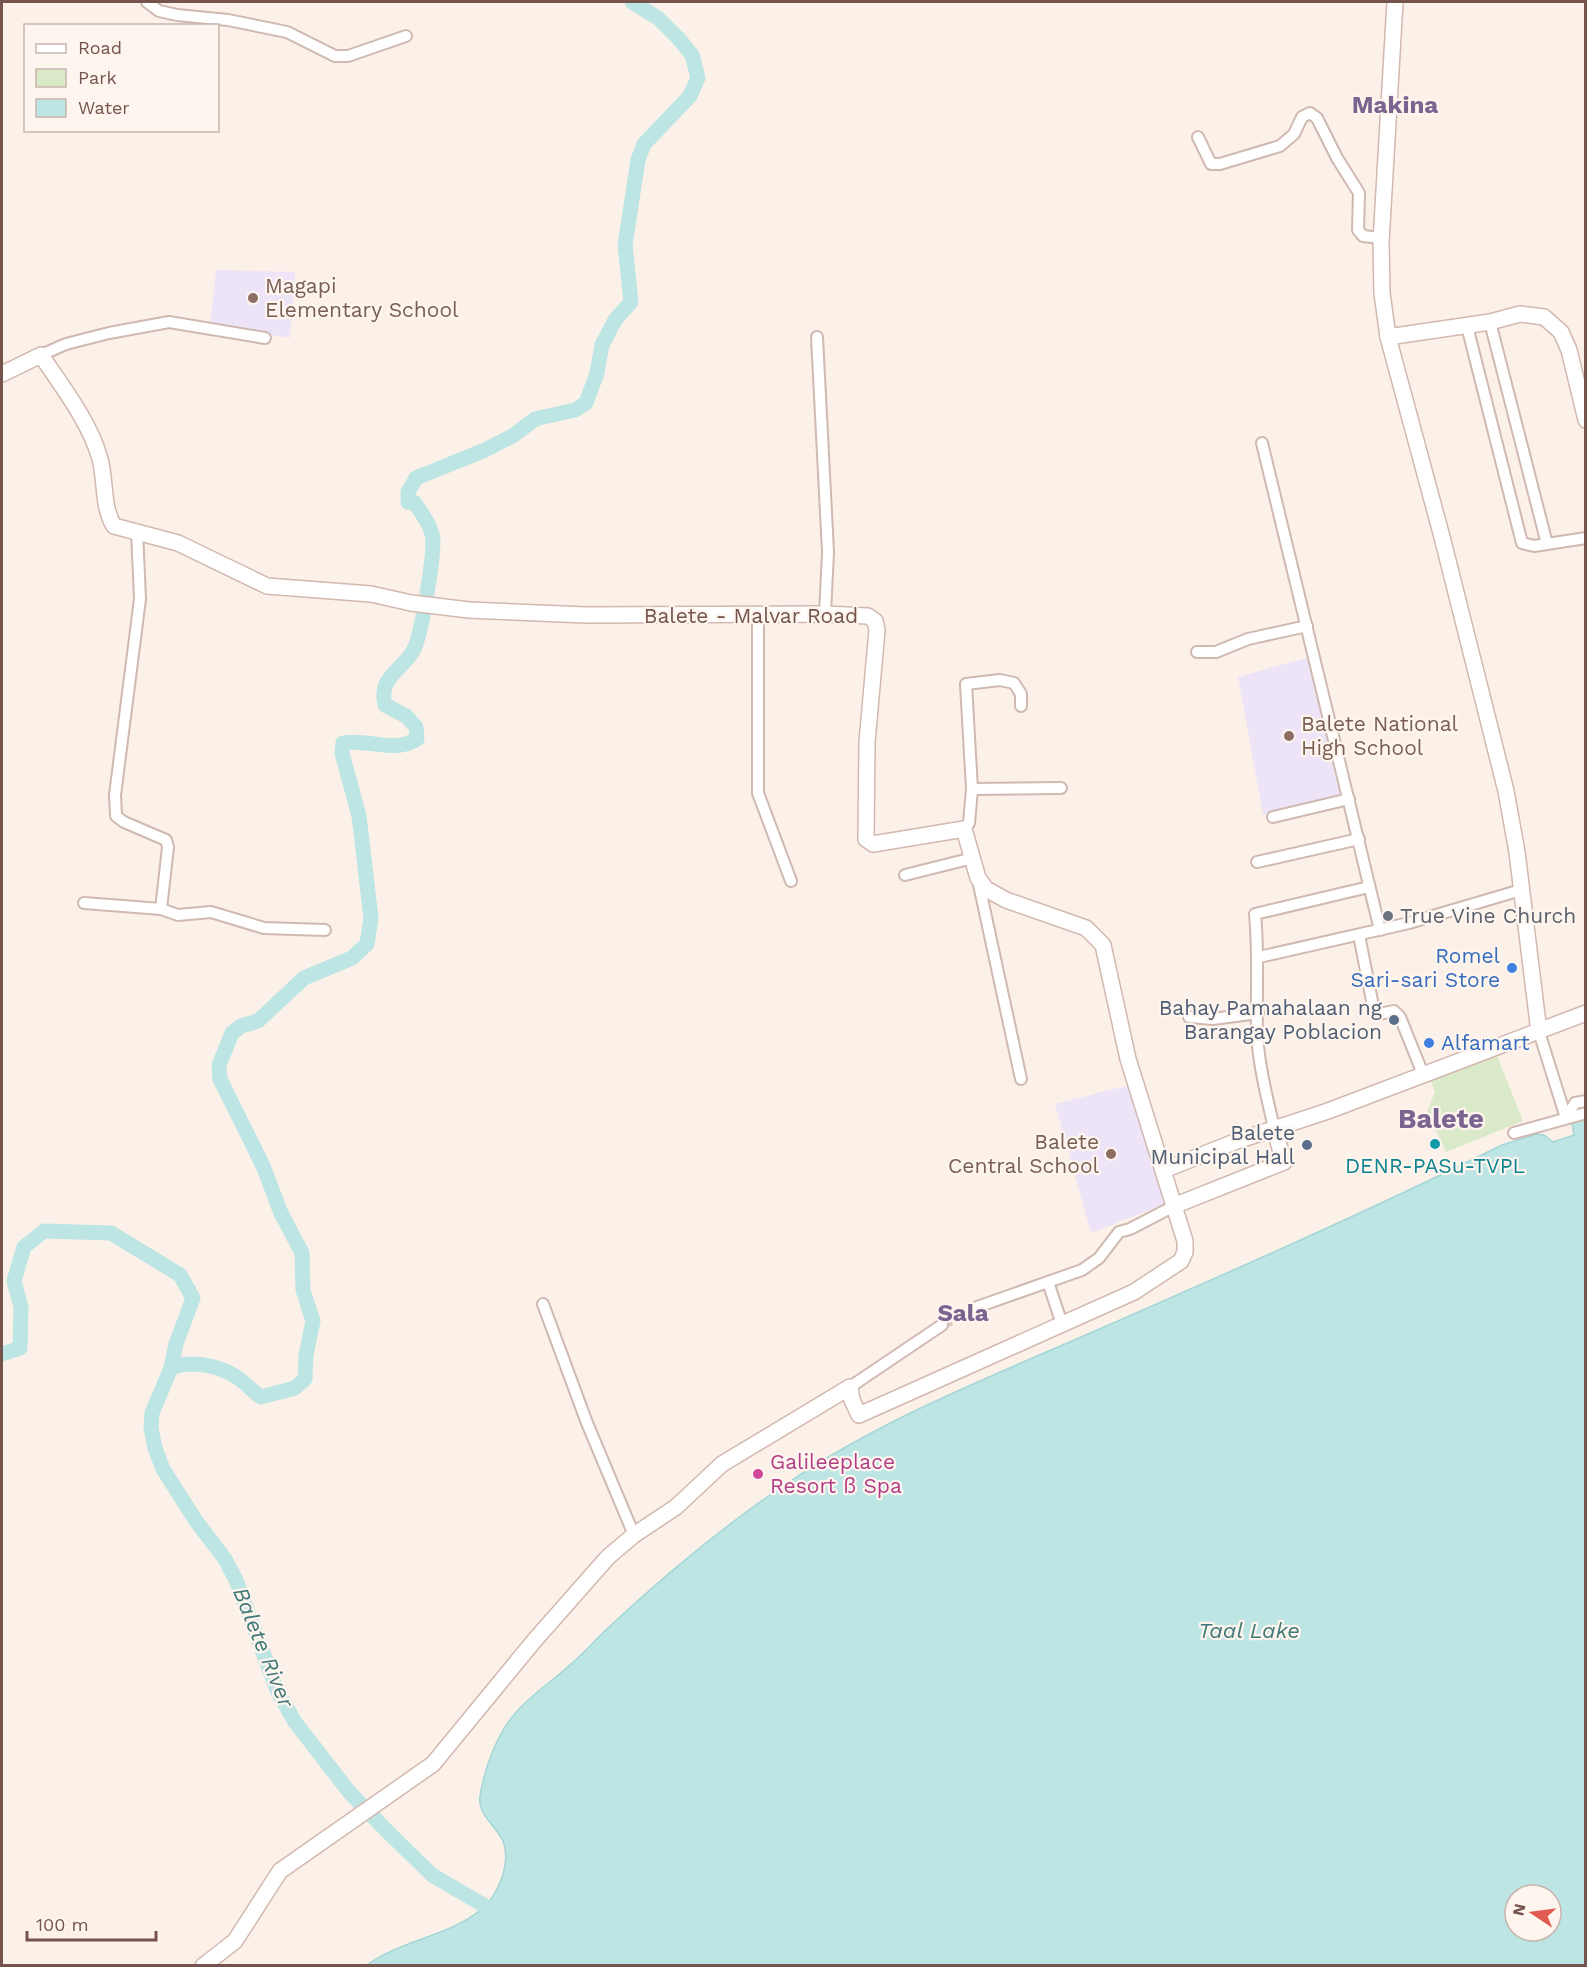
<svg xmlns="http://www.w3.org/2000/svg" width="1587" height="1967" font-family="'Work Sans',sans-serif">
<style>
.education{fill:#eee4f8}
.green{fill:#dae9c7}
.water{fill:#bde5e4;stroke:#a3d6d6;stroke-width:1.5;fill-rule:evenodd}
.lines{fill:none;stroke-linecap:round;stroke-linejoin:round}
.river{stroke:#bde5e4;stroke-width:15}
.street-tunnel{stroke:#dacac1;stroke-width:10;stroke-dasharray:10 5;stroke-linecap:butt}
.street-casing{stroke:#cfb9b1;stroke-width:14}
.secondary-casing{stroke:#d2b8af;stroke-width:18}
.street{stroke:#fff;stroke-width:10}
.secondary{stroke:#fff;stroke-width:15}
.education-dot{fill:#8d6e63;stroke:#fef5ee;stroke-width:2}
.worship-dot{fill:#6b7280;stroke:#fef5ee;stroke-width:2}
.shop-dot{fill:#3f7fe0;stroke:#fef5ee;stroke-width:2}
.service-dot{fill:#5c6f8a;stroke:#fef5ee;stroke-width:2}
.culture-dot{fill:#0f9aa8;stroke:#fef5ee;stroke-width:2}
.hotel-dot{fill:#d1479c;stroke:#fef5ee;stroke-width:2}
.labels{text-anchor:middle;stroke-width:4.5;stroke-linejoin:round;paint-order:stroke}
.education-label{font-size:21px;fill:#785e54;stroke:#fef5ee;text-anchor:start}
.street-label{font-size:21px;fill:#75544d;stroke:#fef5ee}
.worship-label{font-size:21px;fill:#5b616d;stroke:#fef5ee;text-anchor:start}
.shop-label{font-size:21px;fill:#366cbe;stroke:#fef5ee;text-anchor:end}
.service-label{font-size:21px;fill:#4e5e75;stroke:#fef5ee;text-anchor:end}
.culture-label{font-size:21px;fill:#0d838f;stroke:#fef5ee}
.hotel-label{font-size:21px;fill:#b23c85;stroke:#fef5ee;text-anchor:start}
.water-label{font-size:22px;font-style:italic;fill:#407979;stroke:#fef5ee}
.quarter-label{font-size:24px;font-weight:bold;fill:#7a6591;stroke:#fef5ee}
.district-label{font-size:27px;font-weight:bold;fill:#7a6591;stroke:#fef5ee}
</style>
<rect width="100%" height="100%" fill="#fcf1e8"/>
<g class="education">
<polygon points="216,270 295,272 290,338 210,325"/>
<polygon points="1310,657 1343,795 1263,815 1238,677"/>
<polygon points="1133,1084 1168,1203 1091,1233 1055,1104"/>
</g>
<polygon class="green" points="1496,1053 1523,1121 1446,1152 1427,1111 1435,1092 1430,1079"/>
<path class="water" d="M1585,1120v845h-1218c33,-25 92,-31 120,-61 13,-15 24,-43 16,-63 -7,-15 -26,-27 -23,-45 5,-30 18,-66 40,-88 15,-16 35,-29 51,-44 13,-11 25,-25 38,-37 61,-57 129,-113 200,-158 82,-52 173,-89 263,-128 144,-63 289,-126 430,-196l35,-11 7,1 9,7 21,-7 -2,-12zM1515,1895h36v36h-36z"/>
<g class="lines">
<g class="river">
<polyline points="2,1354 20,1348 21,1307 14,1281 24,1247 44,1231 111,1233 180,1275 193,1298 176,1344 171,1368 152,1413 151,1428 155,1448 163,1469 196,1521 225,1559 236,1580 277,1690 295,1722 350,1793 390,1834 432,1875 485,1906"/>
<path d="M171,1368c19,-8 46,-3 64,8 9,5 17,15 26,21l34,-9 10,-9 1,-24 7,-34 -10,-31 -1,-37 -22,-42 -16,-43 -44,-89 -1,-14 13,-32 9,-7 17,-5 46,-43 48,-20 15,-14 4,-26 -12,-102 -17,-63 1,-10c25,-5 51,11 74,-4l-1,-12 -10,-11 -21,-11c-7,-27 16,-34 28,-54 9,-15 20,-91 20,-110 0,-13 -11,-27 -18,-38l-7,-1v-10l8,-14 69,-28 29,-15 21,-16 40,-9 11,-7 11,-30 5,-28 13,-25 16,-18 -6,-57 13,-85 6,-16 46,-48 8,-18 -6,-23 -13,-16 -21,-21 -26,-16"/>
</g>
<polyline class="street-tunnel" points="942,1325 977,1307"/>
<defs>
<g id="street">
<polyline points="147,2 159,11 177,15 228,20 287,32 335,56 348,56 406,36"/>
<polyline points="1198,137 1211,164 1220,164 1280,146 1294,134 1302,117 1310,113 1317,118 1337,158 1359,193 1358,230 1363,236 1381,238"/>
<polyline points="1490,322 1547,544"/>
<polyline points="1467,326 1522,543 1534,546 1586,538"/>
<polyline points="817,337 828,552 825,614"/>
<polyline points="41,355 66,344 109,333 169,322 265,338"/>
<polyline points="1262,443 1380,930"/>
<polyline points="137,531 140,599 115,795 116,816 124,822 166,840 168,847 161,909 178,915 211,912 264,928 325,930"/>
<polyline points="758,613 758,793 791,881"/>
<polyline points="1197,652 1216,652 1248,639 1307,626"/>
<polyline points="972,789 966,684 1000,680 1014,683 1021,694 1021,706"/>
<polyline points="1273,817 1349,799"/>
<polyline points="964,829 969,823 972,789 1061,788"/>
<polyline points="1257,862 1359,839"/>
<polyline points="905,875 973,858"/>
<polyline points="978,880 1021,1079"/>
<polyline points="84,903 161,909"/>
<polyline points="1359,935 1374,1011 1379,1014 1394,1011 1400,1017 1423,1074"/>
<polyline points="1259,957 1409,923 1521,890"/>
<polyline points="1189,1017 1213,1019 1258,1013"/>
<polyline points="1539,1032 1566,1118"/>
<polyline points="1566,1118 1575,1103 1586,1101"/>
<path d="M1274,1128c-7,-30 -15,-62 -17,-93 -1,-41 2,-80 -2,-121l114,-27"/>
<polyline points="1514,1133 1586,1113"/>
<polyline points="1048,1282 1062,1324"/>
<polyline points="543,1304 587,1423 634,1535"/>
<polyline points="977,1307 1082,1270 1099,1258 1119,1232 1130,1229 1176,1205"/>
<polyline points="850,1387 942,1325"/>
</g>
<g id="secondary">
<polyline points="1395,2 1381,242 1382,293 1388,337 1442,537 1506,791 1517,852 1539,1032"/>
<polyline points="1388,337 1490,322 1520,314 1544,317 1561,332 1569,350 1586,420"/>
<path d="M2,374l39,-19c21,32 49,67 59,104 6,22 2,48 14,67l64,17 89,43 104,8 40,9 58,7 117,5 239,-1 43,2 7,5 2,9 -10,112 -1,97 7,5 91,-15 14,49 8,11 20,11 80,28 17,17 25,114 57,182v11l-4,9 -47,31 -275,123 -7,-15 -2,-13 -128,77 -46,43 -42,28 -26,22 -74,84 -101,123 -153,107 -45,70 -32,25"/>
<polyline points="1164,1170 1237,1141 1328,1111 1586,1013"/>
<polyline points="1176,1205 1284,1162 1274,1128"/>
</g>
</defs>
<use href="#street" class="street-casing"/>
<use href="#secondary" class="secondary-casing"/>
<use href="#street" class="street"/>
<use href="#secondary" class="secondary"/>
</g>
<g class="education-dot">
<circle cx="253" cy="298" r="6"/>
<circle cx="1289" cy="736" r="6"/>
<circle cx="1111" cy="1154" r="6"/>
</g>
<circle class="worship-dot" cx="1388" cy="916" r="6"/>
<g class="shop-dot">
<circle cx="1512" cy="968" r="6"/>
<circle cx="1429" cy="1043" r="6"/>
</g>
<g class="service-dot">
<circle cx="1394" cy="1020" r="6"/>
<circle cx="1307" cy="1145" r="6"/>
</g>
<circle class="culture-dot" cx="1435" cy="1144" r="6"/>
<circle class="hotel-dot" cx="758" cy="1474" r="6"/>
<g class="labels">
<g class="education-label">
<text x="265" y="293">Magapi<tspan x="265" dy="24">Elementary School</tspan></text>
<text x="1301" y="731">Balete National<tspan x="1301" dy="24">High School</tspan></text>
<text x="1099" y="1149" text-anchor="end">Balete<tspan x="1099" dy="24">Central School</tspan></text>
</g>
<g class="street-label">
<text x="751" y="623">Balete - Malvar Road</text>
</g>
<g class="worship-label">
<text x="1400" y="923">True Vine Church</text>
</g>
<g class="shop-label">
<text x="1500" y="963">Romel<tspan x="1500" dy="24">Sari-sari Store</tspan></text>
<text x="1441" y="1050" text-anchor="start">Alfamart</text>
</g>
<g class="service-label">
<text x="1382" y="1015">Bahay Pamahalaan ng<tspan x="1382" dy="24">Barangay Poblacion</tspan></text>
<text x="1295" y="1140">Balete<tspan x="1295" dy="24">Municipal Hall</tspan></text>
</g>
<g class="culture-label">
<text x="1435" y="1173">DENR-PASu-TVPL</text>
</g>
<g class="hotel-label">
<text x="770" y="1469">Galileeplace<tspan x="770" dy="24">Resort ß Spa</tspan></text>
</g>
<g class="water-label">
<text x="1249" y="1638">Taal Lake</text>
<text transform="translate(264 1647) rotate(68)" y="8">Balete River</text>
</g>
<g class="quarter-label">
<text x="1395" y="113">Makina</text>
<text x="963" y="1321">Sala</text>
</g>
<g class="district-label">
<text x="1441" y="1128">Balete</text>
</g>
</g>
<rect width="1587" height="1967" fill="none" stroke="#75544d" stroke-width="6"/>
<rect x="24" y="24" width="195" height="108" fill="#fef5ee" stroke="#c7b5ae" stroke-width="1.5"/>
<rect x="36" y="44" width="30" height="9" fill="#ffffff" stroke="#c7b5ae" stroke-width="1.5"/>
<text x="78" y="54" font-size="18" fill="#75544d">Road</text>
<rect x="36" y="69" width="30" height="18" fill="#dae9c7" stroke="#c7b5ae" stroke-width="1.5"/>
<text x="78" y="84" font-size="18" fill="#75544d">Park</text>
<rect x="36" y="99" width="30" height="18" fill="#bde5e4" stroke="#c7b5ae" stroke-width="1.5"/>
<text x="78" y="114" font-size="18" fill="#75544d">Water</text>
<g transform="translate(1533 1913) rotate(283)"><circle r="28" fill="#fef5ee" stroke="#c7b5ae" stroke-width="1.5"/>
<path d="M0-4.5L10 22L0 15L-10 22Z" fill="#e15a52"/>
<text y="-9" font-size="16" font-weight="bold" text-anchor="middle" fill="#75544d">N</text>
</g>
<path d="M27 1931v9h129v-9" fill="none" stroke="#75544d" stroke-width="3"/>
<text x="36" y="1931" font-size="18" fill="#75544d" stroke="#fef5ee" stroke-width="4.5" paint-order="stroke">100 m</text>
</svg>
